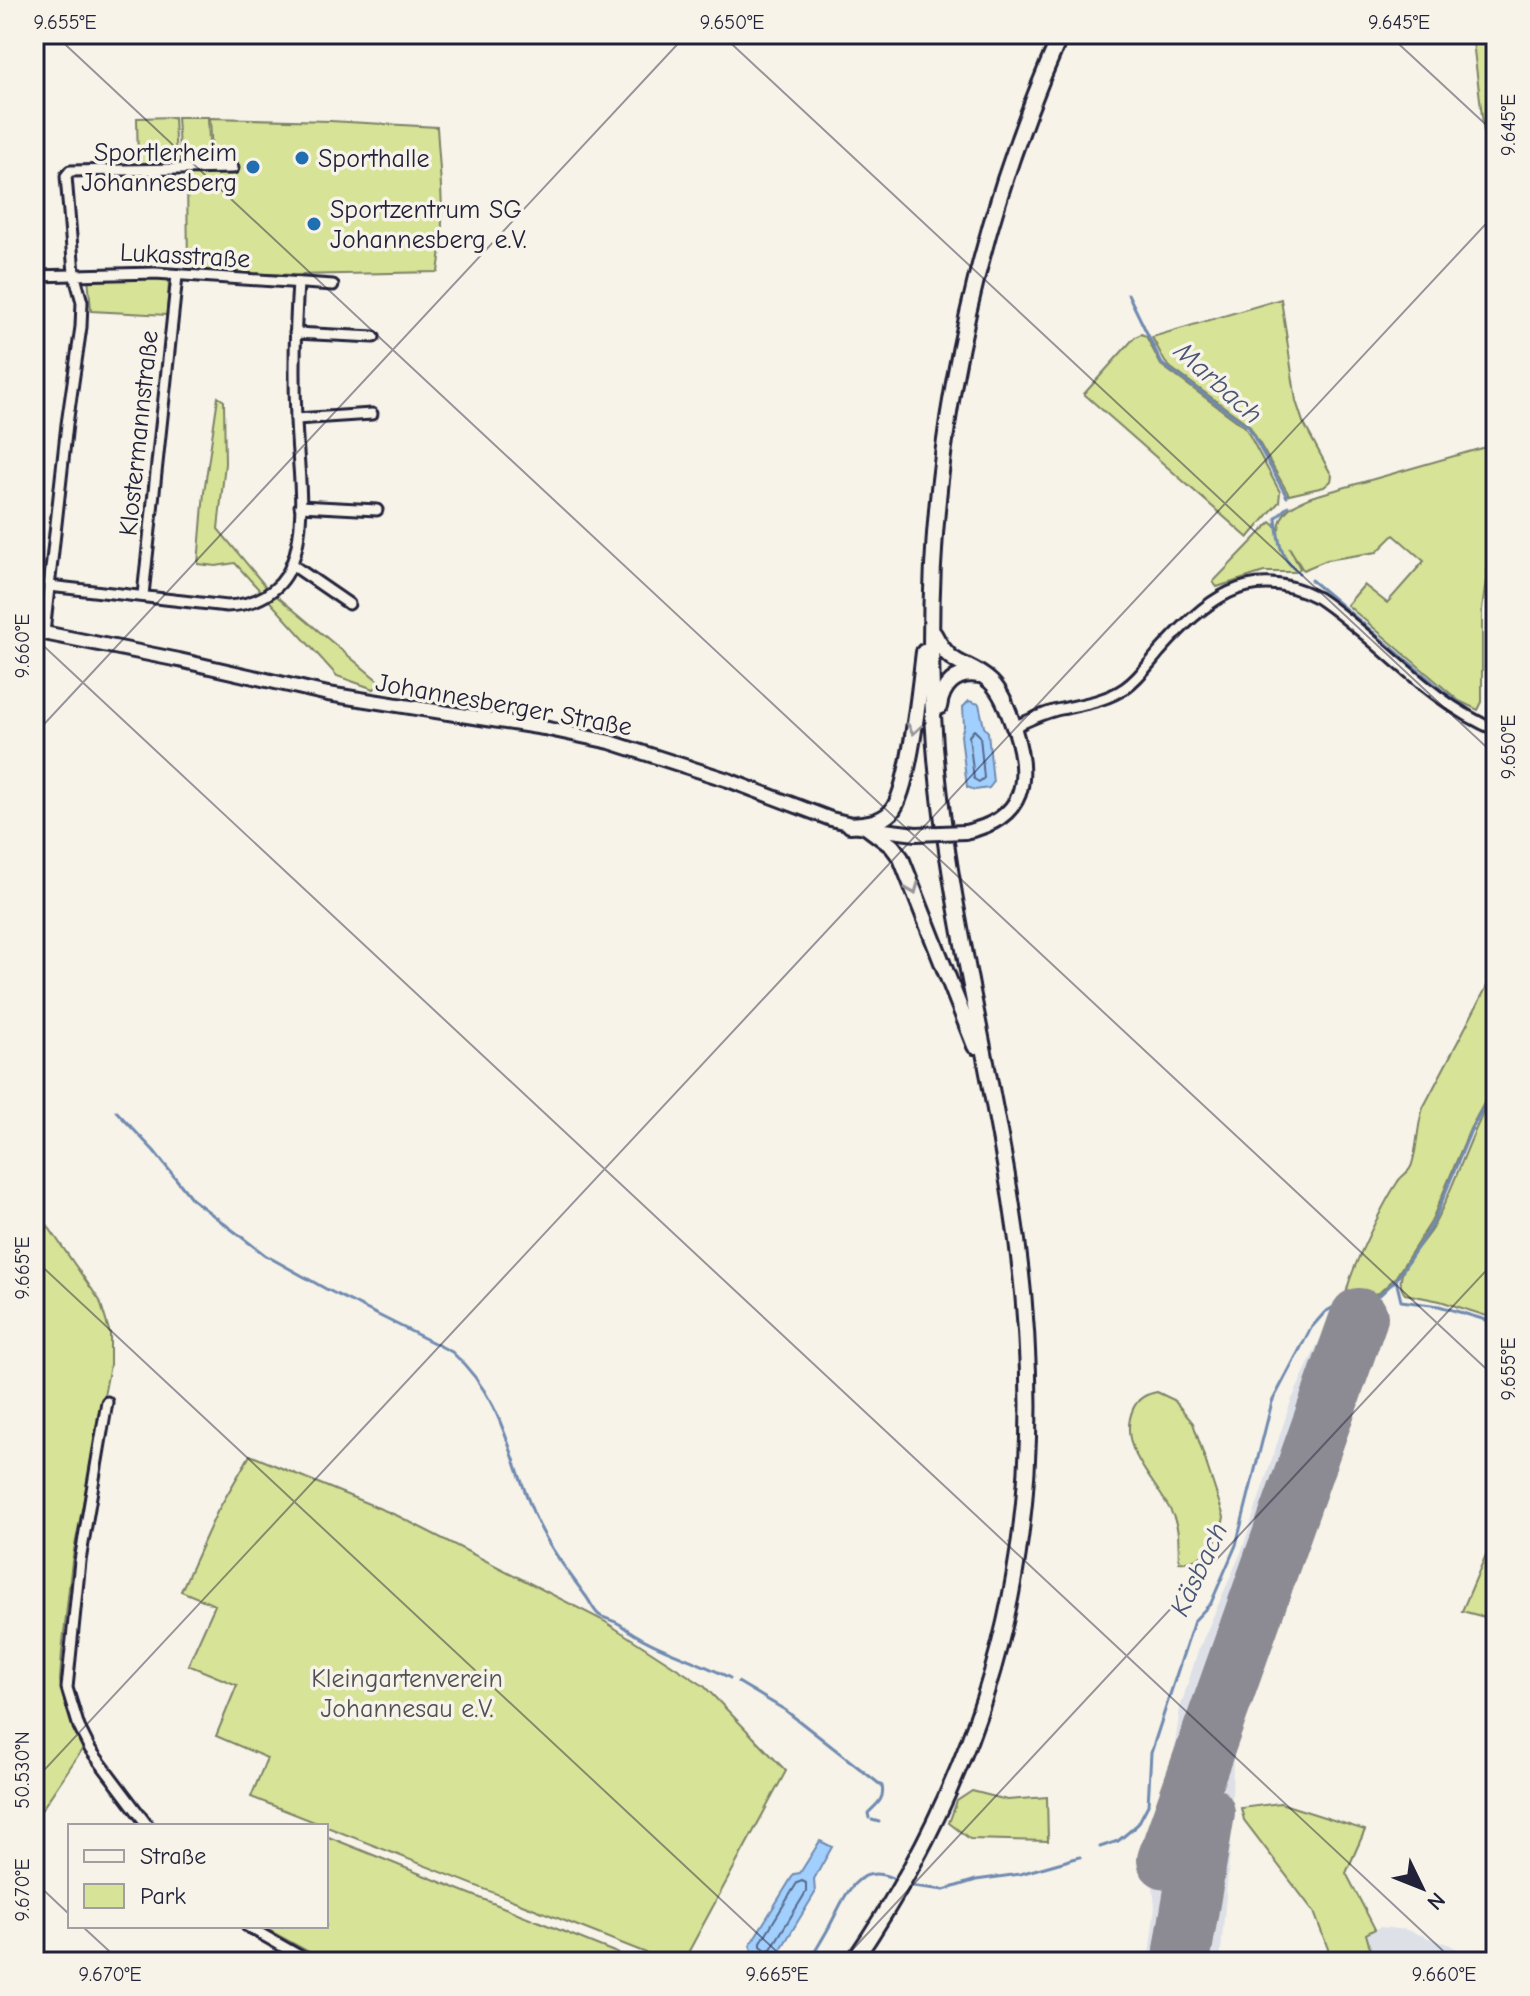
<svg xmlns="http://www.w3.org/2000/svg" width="1530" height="1996" font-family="'Comic Neue',sans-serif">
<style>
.built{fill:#dde1e7}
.green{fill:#d7e396;stroke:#7c8268;stroke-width:2}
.water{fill:#a2d0fe;stroke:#6f8ab0;stroke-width:2}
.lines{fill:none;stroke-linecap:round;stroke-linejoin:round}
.shore{stroke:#556889;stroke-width:2}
.stream{stroke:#6f8ab0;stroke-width:3}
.runway{stroke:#8c8a92;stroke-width:58}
.street-casing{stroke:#22223b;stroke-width:15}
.secondary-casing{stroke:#22223b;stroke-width:18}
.primary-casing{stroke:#22223b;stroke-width:20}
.street{stroke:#f7f3e8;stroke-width:9}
.secondary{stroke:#f7f3e8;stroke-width:12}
.primary{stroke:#f7f3e8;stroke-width:14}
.secondary-bridge-casing{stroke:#22223b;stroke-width:18;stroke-linecap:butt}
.secondary-bridge{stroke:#f7f3e8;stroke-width:12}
.oneway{stroke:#97959a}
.ticks{fill:none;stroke:#22223b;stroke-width:2;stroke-opacity:0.45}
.poi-dot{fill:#1f6fb2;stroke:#f7f3e8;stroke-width:3}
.labels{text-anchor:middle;stroke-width:7;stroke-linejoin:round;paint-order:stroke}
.poi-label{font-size:26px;fill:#22223b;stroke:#f7f3e8;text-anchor:start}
.street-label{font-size:26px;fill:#22223b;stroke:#f7f3e8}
.park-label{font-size:26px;fill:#4f5252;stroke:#f7f3e8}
.water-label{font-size:28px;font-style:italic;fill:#485676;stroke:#f7f3e8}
.neatline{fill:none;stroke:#22223b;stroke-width:3}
.ticks-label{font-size:20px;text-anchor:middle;fill:#22223b}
</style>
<rect width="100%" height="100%" fill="#f7f3e8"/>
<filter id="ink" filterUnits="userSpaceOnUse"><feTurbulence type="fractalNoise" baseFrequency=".0125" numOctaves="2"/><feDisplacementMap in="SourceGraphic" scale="16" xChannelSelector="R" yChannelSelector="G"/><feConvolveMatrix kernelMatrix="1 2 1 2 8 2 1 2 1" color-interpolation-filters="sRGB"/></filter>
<g filter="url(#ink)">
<g class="built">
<polygon points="1348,1305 1375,1314 1378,1324 1364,1364 1339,1423 1319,1489 1234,1721 1231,1841 1220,1962 1148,1962 1155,1907 1152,1878 1144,1858 1168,1794 1180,1708 1198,1651 1242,1550 1291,1401 1320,1339 1338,1313"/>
<polygon points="1380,1927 1407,1930 1450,1945 1480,1962 1374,1962 1366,1934"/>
</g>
<g class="green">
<polygon points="1472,34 1496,34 1496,230"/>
<polygon points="174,117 176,164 138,164 137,118"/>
<polygon points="177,117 208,117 210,165 180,165"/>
<path d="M210,118l120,3 107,6c3,48 9,98 1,145l-143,3 -107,-4 -1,-99 26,2z"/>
<polygon points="88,276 164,277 169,282 167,315 91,311"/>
<polygon points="1281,299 1296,401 1303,422 1332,476 1331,481 1324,487 1289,495 1249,425 1171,368 1165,362 1152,337"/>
<polygon points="1141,334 1146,336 1161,365 1245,427 1280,492 1279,502 1248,538 1084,394 1135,337"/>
<polygon points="218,397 224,401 225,463 218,529 266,587 381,683 374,689 337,676 235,563 216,566 198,564 204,492"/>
<path d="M1496,444v61l-14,105v92l-4,8 -19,-9 -112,-96 17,-20 23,18 37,-42 -30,-26 -17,17 -50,8 -24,10 -14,-23 11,21 -3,4h-33l-47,15 -4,-5 54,-56 4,-4 8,7c2,-20 15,-25 32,-32z"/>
<path d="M1496,969v112l-26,48 -39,93 -36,56 -16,15 -33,5c-1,-19 39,-97 51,-115 4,-8 13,-10 15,-19 6,-19 5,-38 11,-56z"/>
<path d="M1496,1089v230l-56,-18 -35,-7c-17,-20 20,-51 29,-69 23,-44 36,-92 62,-136z"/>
<polygon points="34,1206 100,1301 110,1334 110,1365 72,1561 62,1652 60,1681 63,1698 83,1748 34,1821"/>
<path d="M1157,1392l17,8 19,23 31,94c-3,21 -20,48 -45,45 -1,-15 1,-31 -5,-44 -13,-34 -59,-68 -41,-109 5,-11 13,-15 24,-17z"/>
<polygon points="250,1455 398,1516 604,1621 704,1686 786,1771 683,1962 669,1962 251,1797 267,1758 216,1736 237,1685 188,1665 215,1605 181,1591 217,1512"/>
<polygon points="1491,1543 1496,1544 1496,1620 1462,1611"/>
<polygon points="972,1791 1007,1800 1047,1797 1048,1841 970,1839 949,1823 957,1801"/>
<polygon points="1280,1803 1365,1830 1346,1873 1375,1929 1366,1934 1374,1962 1333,1962 1314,1912 1244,1820 1241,1808"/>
<polygon points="326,1836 639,1962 327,1962 261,1926 326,1926"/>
</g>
<g class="water">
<polygon points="969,701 979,704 984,727 988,732 993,783 989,788 975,790 967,787 961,735 964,726 963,707"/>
<polygon points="820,1841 832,1847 814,1879 815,1893 775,1959 769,1961 752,1951 750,1945 794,1874 800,1873"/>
</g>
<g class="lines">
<g class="shore">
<polygon points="974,730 980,736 984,778 979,782 974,779 969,736"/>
<polygon points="802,1881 806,1883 806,1892 771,1949 766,1950 761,1946 761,1942 797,1883"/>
</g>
<g class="stream">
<polyline points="1128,294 1162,364 1248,426 1287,497"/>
<path d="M1288,506l-12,12c2,22 4,41 23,55"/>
<polyline points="1496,566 1491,602 1488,715 1496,724"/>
<polyline points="1311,580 1443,691 1478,716"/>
<path d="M116,1111l38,40 38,48 73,56 61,34 126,63c50,46 55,95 79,155 12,32 34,61 54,88 5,6 8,15 14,20 6,4 15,5 22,10 31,24 74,34 109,53"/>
<polyline points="1396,1280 1401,1301 1439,1306 1496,1323"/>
<polyline points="1346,1300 1380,1295 1396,1280 1433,1223 1471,1130 1496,1085"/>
<path d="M738,1682l47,28 97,76c3,13 -5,18 -14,27l1,5"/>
<polyline points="872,1820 879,1822"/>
<polyline points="1100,1847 1118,1841 1130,1831 1138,1824 1148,1805 1151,1753 1194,1621 1211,1603 1236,1545 1272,1402 1311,1328 1325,1312 1339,1304"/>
<polyline points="905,1885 944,1890 976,1880 1020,1874 1080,1857"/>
<polyline points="645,1962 650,1962"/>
<path d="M809,1962c6,-11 13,-22 19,-33 16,-29 28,-72 70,-48"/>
</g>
<g class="runway">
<polyline points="1166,1860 1359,1317"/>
<polyline points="1181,1962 1206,1813"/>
</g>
<defs>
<g id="street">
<polyline points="34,276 155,273 333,285"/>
<polyline points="295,333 374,337"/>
<polyline points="296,419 372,414"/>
<polyline points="300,506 377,510"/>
<polyline points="291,564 349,604"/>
<path d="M49,586l178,20c27,-1 53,-13 64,-40 18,-45 6,-101 5,-147 -2,-46 -1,-91 2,-136"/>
<polyline points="143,595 177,276"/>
<polyline points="44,633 67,424 81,327 82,302 74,273 66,176 70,171 233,168"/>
<path d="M1014,727c15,-7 31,-15 47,-18 22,-5 45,-8 64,-21 14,-10 23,-23 34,-36 45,-50 89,-91 159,-54 61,41 110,104 178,132"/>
<polyline points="107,1402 80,1561 67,1688 79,1727 90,1749 148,1826"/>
<polyline points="247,1926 310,1962"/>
</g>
<g id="secondary">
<polyline points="34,37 35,34"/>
<polyline points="34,631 179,660 328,694 544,728 610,742 728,780 831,819 868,828 916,834"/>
<path d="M965,832c61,-13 66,-52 49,-105"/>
</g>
<g id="primary">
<path d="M934,634c18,36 33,26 57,48 12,12 17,29 23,45"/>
<path d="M939,707c3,-22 17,-36 40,-32"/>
<path d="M850,825c16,-1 30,-2 41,-13 19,-21 29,-129 33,-160"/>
<polyline points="868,828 892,846 901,858 975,1046"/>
<path d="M853,1962c163,-239 204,-480 158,-762 -24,-152 -64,-301 -76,-454 -18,-243 27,-490 126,-712"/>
</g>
</defs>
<use href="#street" class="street-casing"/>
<use href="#secondary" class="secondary-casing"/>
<use href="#primary" class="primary-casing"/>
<use href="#street" class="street"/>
<use href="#secondary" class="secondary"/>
<use href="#primary" class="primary"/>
<defs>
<polyline id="secondary-bridge" points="916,834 965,832"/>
</defs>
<use href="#secondary-bridge" class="secondary-bridge-casing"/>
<use href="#secondary-bridge" class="secondary-bridge"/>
</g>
<defs><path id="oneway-chevron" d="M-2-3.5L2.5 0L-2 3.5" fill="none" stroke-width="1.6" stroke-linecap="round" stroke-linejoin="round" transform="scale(2)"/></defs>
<g class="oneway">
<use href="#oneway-chevron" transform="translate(914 729) rotate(99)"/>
<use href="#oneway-chevron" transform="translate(913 889) rotate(68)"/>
</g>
</g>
<path class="ticks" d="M54,34l1442,1344M721,34l775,722M1388,34l108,100M34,637l1421,1325M34,735l653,-701M34,1259l754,703M34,1781l1462,-1568M34,1881l36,34M82,1926l39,36M841,1962l655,-702"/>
<g class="poi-dot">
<circle cx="302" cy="158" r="8"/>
<circle cx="253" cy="167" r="8"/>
<circle cx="314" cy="224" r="8"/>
</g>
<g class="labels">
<g class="poi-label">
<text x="237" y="161" text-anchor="end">Sportlerheim<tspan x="237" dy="30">Johannesberg</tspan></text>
<text x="318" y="167">Sporthalle</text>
<text x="330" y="218">Sportzentrum SG<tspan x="330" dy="30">Johannesberg e.V.</tspan></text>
</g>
<g class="street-label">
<text transform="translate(185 255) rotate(3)" y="9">Lukasstraße</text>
<text transform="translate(138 433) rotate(-84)" y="9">Klostermannstraße</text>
<text transform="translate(504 704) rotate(10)" y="9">Johannesberger Straße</text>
</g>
<g class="park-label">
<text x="407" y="1687">Kleingartenverein<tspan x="407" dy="30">Johannesau e.V.</tspan></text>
</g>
<g class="water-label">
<text transform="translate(1219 382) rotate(42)" y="10">Marbach</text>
<text transform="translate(1198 1569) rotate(-65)" y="10">Käsbach</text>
</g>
</g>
<rect width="1530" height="1996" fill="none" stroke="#f7f3e8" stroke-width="88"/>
<rect x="68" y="1824" width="260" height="104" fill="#f7f3e8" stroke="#a29fa3" stroke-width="2"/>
<rect x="84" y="1850" width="40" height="12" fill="#f7f3e8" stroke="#a29fa3" stroke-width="2"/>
<text x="140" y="1864" font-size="24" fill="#22223b">Straße</text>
<rect x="84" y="1884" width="40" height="24" fill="#d7e396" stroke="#a29fa3" stroke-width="2"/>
<text x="140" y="1904" font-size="24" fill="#22223b">Park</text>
<g transform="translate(1422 1888) rotate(133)" stroke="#f7f3e8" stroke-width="6" paint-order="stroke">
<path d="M0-6L14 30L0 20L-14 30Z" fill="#22223b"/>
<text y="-12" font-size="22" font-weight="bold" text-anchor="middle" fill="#22223b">N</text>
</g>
<rect x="44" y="44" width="1442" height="1908" class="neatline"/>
<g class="ticks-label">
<text x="65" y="29">9.655°E</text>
<text x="732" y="29">9.650°E</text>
<text x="1399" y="29">9.645°E</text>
<text transform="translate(1508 125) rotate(-90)" y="7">9.645°E</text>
<text transform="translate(22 646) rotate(-90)" y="7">9.660°E</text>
<text transform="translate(1508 747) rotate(-90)" y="7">9.650°E</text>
<text transform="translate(22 1268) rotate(-90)" y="7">9.665°E</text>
<text transform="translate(1508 1369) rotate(-90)" y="7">9.655°E</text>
<text transform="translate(22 1770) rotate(-90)" y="7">50.530°N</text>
<text transform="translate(22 1890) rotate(-90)" y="7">9.670°E</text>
<text x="110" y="1981">9.670°E</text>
<text x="777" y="1981">9.665°E</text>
<text x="1444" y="1981">9.660°E</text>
</g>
</svg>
